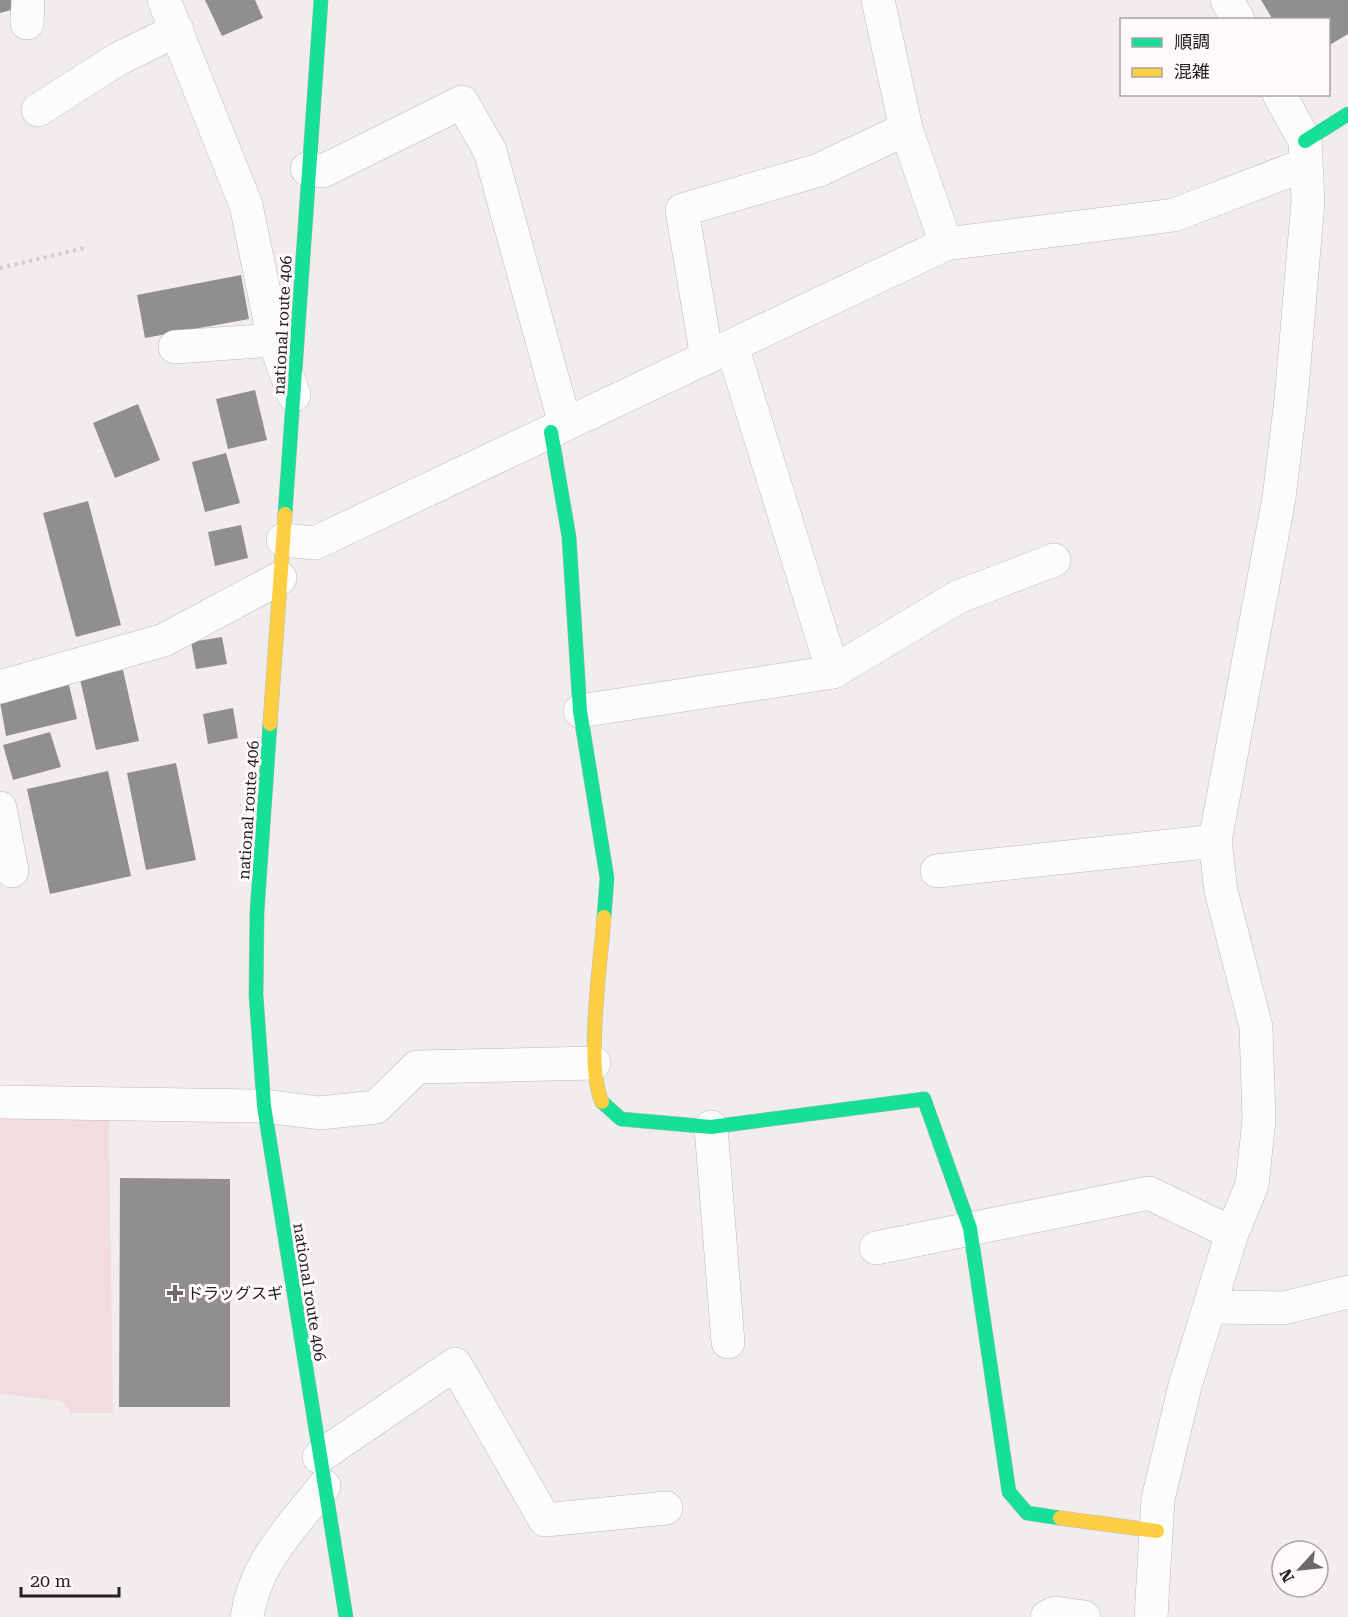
<svg xmlns="http://www.w3.org/2000/svg" width="1348" height="1617" font-family="'Roboto Serif','Noto Sans JP',serif">
<style>
.green{fill:#f1dde0}
.building{fill:#918e8e}
.lines{fill:none;stroke-linecap:round;stroke-linejoin:round}
.street-casing{stroke:#bbb9b9;stroke-width:34}
.fast-casing{stroke:#bbb9b9;stroke-width:15}
.slow-casing{stroke:#bbb9b9;stroke-width:15}
.path{stroke:#cecccc;stroke-width:4;stroke-dasharray:3 4.5;stroke-linecap:butt}
.street{stroke:#fdfcfc;stroke-width:33}
.fast{stroke:#16e098;stroke-width:14}
.slow{stroke:#ffcf43;stroke-width:14}
.poi-dot{fill:#6b6969;stroke:#fffafa;stroke-width:2}
.labels{text-anchor:middle;stroke-width:6;stroke-linejoin:round;paint-order:stroke}
.street-label{font-size:16px;fill:#232222;stroke:#fffafa}
.poi-label{font-size:16px;fill:#232222;stroke:#fffafa;text-anchor:start}
</style>
<rect width="100%" height="100%" fill="#f1edee"/>
<polygon class="green" points="0,1116 109,1118 113,1413 71,1413 62,1401 0,1394"/>
<g class="building">
<polygon points="0,0 20,0 22,7 0,13"/>
<polygon points="205,0 255,0 263,18 222,36"/>
<polygon points="1261,0 1348,0 1348,34 1328,46 1328,20 1273,20"/>
<polygon points="241,275 249,319 145,338 137,295"/>
<polygon points="255,390 267,440 228,449 216,399"/>
<polygon points="138,404 160,460 115,478 93,423"/>
<polygon points="226,453 240,503 205,512 192,462"/>
<polygon points="88,501 121,625 76,637 43,513"/>
<polygon points="241,525 248,558 215,566 208,532"/>
<polygon points="222,637 227,664 196,669 191,642"/>
<polygon points="123,670 139,741 96,750 80,679"/>
<polygon points="69,685 77,719 6,736 0,702"/>
<polygon points="233,708 238,738 208,744 203,714"/>
<polygon points="50,732 61,767 13,780 3,745"/>
<polygon points="176,763 196,860 146,870 127,773"/>
<polygon points="108,771 131,876 50,894 27,789"/>
<polygon points="120,1178 230,1179 230,1407 119,1407"/>
</g>
<g class="lines">
<defs>
<g id="street">
<polyline points="164,0 246,205 274,340 294,395"/>
<polyline points="878,0 906,129 946,244"/>
<polyline points="1227,0 1238,20"/>
<polyline points="27,23 28,0"/>
<polyline points="38,110 118,59 177,30"/>
<polyline points="307,169 323,171 462,102 490,151 565,424"/>
<polyline points="732,346 833,672"/>
<polyline points="175,347 274,340"/>
<polyline points="707,358 682,210 819,170 906,129"/>
<polyline points="283,540 315,543 946,244 1174,215 1304,165"/>
<polyline points="0,687 164,640 280,578"/>
<polyline points="580,711 833,672 958,597 1054,560"/>
<polyline points="0,808 12,871"/>
<polyline points="937,871 1215,841"/>
<polyline points="0,1102 264,1106 320,1113 376,1107 417,1067 594,1063"/>
<polyline points="711,1127 728,1342"/>
<polyline points="876,1248 1149,1193 1232,1233"/>
<polyline points="1210,1307 1284,1308 1348,1292"/>
<polyline points="319,1457 455,1364 545,1520 666,1508"/>
<path d="M247,1617c8,-55 44,-88 77,-131"/>
<polyline points="1047,1617 1055,1613 1084,1617"/>
<polyline points="1151,1617 1158,1499 1185,1386 1232,1233 1252,1185 1259,1120 1256,1027 1221,891 1215,841 1279,498 1291,400 1308,201 1305,141 1279,94"/>
</g>
<g id="fast">
<polyline points="1305,141 1348,114"/>
<polyline points="551,432 569,537 580,711 607,878 604,917"/>
<polyline points="285,514 321,0"/>
<polyline points="270,724 257,912 256,995 264,1106 346,1617"/>
<polyline points="602,1102 621,1119 711,1127 924,1099 970,1228 1009,1492 1027,1513 1060,1518"/>
</g>
<g id="slow">
<polyline points="270,724 285,514"/>
<path d="M602,1102c-17,-36 -1,-142 2,-185"/>
<polyline points="1060,1518 1157,1531"/>
</g>
</defs>
<use href="#street" class="street-casing"/>
<use href="#fast" class="fast-casing"/>
<use href="#slow" class="slow-casing"/>
<polyline class="path" points="0,268 84,248"/>
<use href="#street" class="street"/>
<use href="#fast" class="fast"/>
<use href="#slow" class="slow"/>
</g>
<path class="poi-dot" d="M172 1284h6v6h6v6h-6v6h-6v-6h-6v-6h6z"/>
<g class="labels">
<g class="street-label">
<text transform="translate(282 325) rotate(-87)" y="6">national route 406</text>
<text transform="translate(248 810) rotate(-86)" y="6">national route 406</text>
<text transform="translate(310 1292) rotate(81)" y="6">national route 406</text>
</g>
<g class="poi-label">
<text x="187" y="1299">ドラッグスギ</text>
</g>
</g>
<rect x="1120" y="18" width="210" height="78" fill="#fffafa" stroke="#a7a4a4" stroke-width="1.5"/>
<rect x="1132" y="38" width="30" height="9" fill="#16e098" stroke="#a7a4a4" stroke-width="1.5"/>
<text x="1174" y="48" font-size="18" fill="#232222">順調</text>
<rect x="1132" y="68" width="30" height="9" fill="#ffcf43" stroke="#a7a4a4" stroke-width="1.5"/>
<text x="1174" y="78" font-size="18" fill="#232222">混雑</text>
<g transform="translate(1300 1569) rotate(243)"><circle r="28" fill="#fffafa" stroke="#a7a4a4" stroke-width="1.5"/>
<path d="M0-4.5L10 22L0 15L-10 22Z" fill="#6b6969"/>
<text y="-9" font-size="16" font-weight="bold" text-anchor="middle" fill="#232222">N</text>
</g>
<path d="M21 1587v9h98v-9" fill="none" stroke="#232222" stroke-width="3"/>
<text x="30" y="1587" font-size="18" fill="#232222" stroke="#fffafa" stroke-width="4.5" paint-order="stroke">20 m</text>
</svg>
